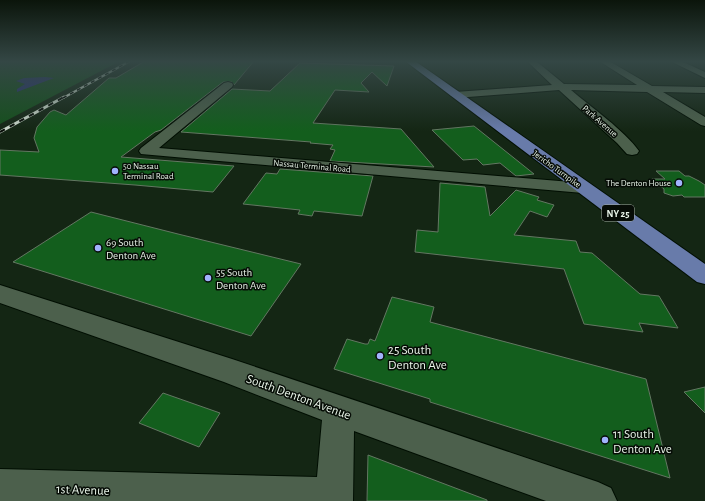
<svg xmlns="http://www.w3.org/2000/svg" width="705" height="501" font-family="'Alegreya Sans',sans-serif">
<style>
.green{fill:#15501c}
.water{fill:#2b347c}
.building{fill:#135e1d;stroke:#637762}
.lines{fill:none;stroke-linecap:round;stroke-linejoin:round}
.minor-casing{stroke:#010e02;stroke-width:2}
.major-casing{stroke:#010e02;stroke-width:2}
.minor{fill:#4c604c;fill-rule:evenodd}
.major{fill:#687baa;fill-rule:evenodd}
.rail-far1-casing{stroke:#ccd9cc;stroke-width:2}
.rail-casing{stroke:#ccd9cc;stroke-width:3}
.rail-far1{stroke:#060c06;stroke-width:1.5;stroke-dasharray:4;stroke-linecap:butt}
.rail{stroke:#060c06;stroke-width:2;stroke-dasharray:5.5;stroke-linecap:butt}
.poi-dot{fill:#a1b3fd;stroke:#060c06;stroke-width:1.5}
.labels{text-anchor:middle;stroke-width:3;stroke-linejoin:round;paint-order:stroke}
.far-street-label{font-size:9px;fill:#e8f4e8;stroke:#060c06}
.far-poi-label{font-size:9px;fill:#e8f4e8;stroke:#060c06;text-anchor:start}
.shield{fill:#060c06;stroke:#a4aea4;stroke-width:1}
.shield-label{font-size:10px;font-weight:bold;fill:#e8f4e8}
.poi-label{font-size:11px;fill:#e8f4e8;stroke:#060c06;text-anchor:start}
.near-poi-label{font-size:13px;fill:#e8f4e8;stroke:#060c06;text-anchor:start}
.near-street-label{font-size:13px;fill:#e8f4e8;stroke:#060c06}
</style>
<rect width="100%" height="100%" fill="#142614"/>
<polygon class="green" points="0,61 120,61 0,124"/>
<polygon class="water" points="45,77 54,78 17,92 17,89 25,84 16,81 24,78"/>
<g class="building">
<polygon points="145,61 254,61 234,85 232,82 223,82 161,130 155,132 121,157 234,166 213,192 135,185 0,175 0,150 39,152 34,138 37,127 50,112 54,110 66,115 109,78 116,78"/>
<polygon points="300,63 394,66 387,86 372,72 361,83 369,92 335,90 313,123 401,129 434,167 330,161 335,150 330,149 333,145 310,143 311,142 181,132 232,89 270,91"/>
<polygon points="474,126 534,174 516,176 500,163 483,165 477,159 463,160 432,130"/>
<polygon points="280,169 373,176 362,216 314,211 312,216 298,214 300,210 243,204 266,173 277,174"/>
<polygon points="656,171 679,171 685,176 689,176 699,181 705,185 705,197 684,197 682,195 673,196 664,193 664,189 652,179 665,179"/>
<polygon points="440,183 485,187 490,216 516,190 539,197 537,200 554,205 547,217 530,211 514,235 576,241 580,252 592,253 640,294 659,296 678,328 639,323 643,332 584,324 564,269 415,252 417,230 438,232"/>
<polygon points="91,212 178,234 301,264 251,336 13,262"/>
<polygon points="392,297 434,307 430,322 646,379 670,478 430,402 430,399 334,369 347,339 365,344 368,344 370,339 375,341"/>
<polygon points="705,387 705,413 684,392"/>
<polygon points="163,393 220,413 199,447 139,423"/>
<polygon points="368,455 487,500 487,501 367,501"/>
</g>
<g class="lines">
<defs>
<g id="minor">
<path d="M527,61h9l28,23 73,1 -38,-24h10l43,25 53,1v6l-42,-1 42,25v9l-4,-1 -54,-33 -76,-2c20,17 54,41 68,61l-2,3 -5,1 -5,-1 -10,-11 -58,-53 -104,8 -5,-3 5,-3 97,-7z"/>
<polygon points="670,61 681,61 705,72 705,78"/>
<polygon points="228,82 232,83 233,85 232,87 159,148 583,183 589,184 591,188 589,192 583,193 141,154 139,151 141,148 224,83"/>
<polygon points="0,285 232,359 598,482 611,488 617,501 546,501 354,431 353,501 0,501 0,469 317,477 322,420 224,382 0,303"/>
</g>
<polygon id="major" points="405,61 415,61 705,264 705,284 697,282"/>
</defs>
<use href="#minor" class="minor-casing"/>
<use href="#major" class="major-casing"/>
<use href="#minor" class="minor"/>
<use href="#major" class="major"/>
<defs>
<polyline id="rail-far1" points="63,98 130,61"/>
<polyline id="rail" points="0,132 64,97"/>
</defs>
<use href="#rail-far1" class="rail-far1-casing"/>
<use href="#rail" class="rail-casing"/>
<use href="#rail-far1" class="rail-far1"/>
<use href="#rail" class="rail"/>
</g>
<linearGradient id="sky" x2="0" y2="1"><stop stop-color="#0b150b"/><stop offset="0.47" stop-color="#344745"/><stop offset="1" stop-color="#344745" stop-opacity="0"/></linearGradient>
<rect width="705" height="131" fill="url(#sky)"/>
<g class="poi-dot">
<circle cx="115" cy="171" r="4"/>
<circle cx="679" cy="183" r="4"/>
<circle cx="98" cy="248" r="4"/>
<circle cx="208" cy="278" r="4"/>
<circle cx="380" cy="356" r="4"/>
<circle cx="605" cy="440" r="4"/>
</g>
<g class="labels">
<g class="far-street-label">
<text transform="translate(600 121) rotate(41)" y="3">Park Avenue</text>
<text transform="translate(312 166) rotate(5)" y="3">Nassau Terminal Road</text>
<text transform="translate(557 169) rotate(36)" y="3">Jericho Turnpike</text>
</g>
<g class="far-poi-label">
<text x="123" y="169">50 Nassau<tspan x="123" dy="10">Terminal Road</tspan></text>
<text x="671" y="186" text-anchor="end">The Denton House</text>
</g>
<rect class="shield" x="602" y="205" width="32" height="16" rx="3"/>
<g class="shield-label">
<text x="618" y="217">NY 25</text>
</g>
<g class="poi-label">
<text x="106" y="246">69 South<tspan x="106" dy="13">Denton Ave</tspan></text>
<text x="216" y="276">55 South<tspan x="216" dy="13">Denton Ave</tspan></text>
</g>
<g class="near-poi-label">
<text x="388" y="354">25 South<tspan x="388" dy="15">Denton Ave</tspan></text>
<text x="613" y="438">11 South<tspan x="613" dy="15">Denton Ave</tspan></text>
</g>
<g class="near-street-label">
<text transform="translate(299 396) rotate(20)" y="5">South Denton Avenue</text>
<text transform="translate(83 489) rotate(2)" y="5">1st Avenue</text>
</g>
</g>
</svg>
